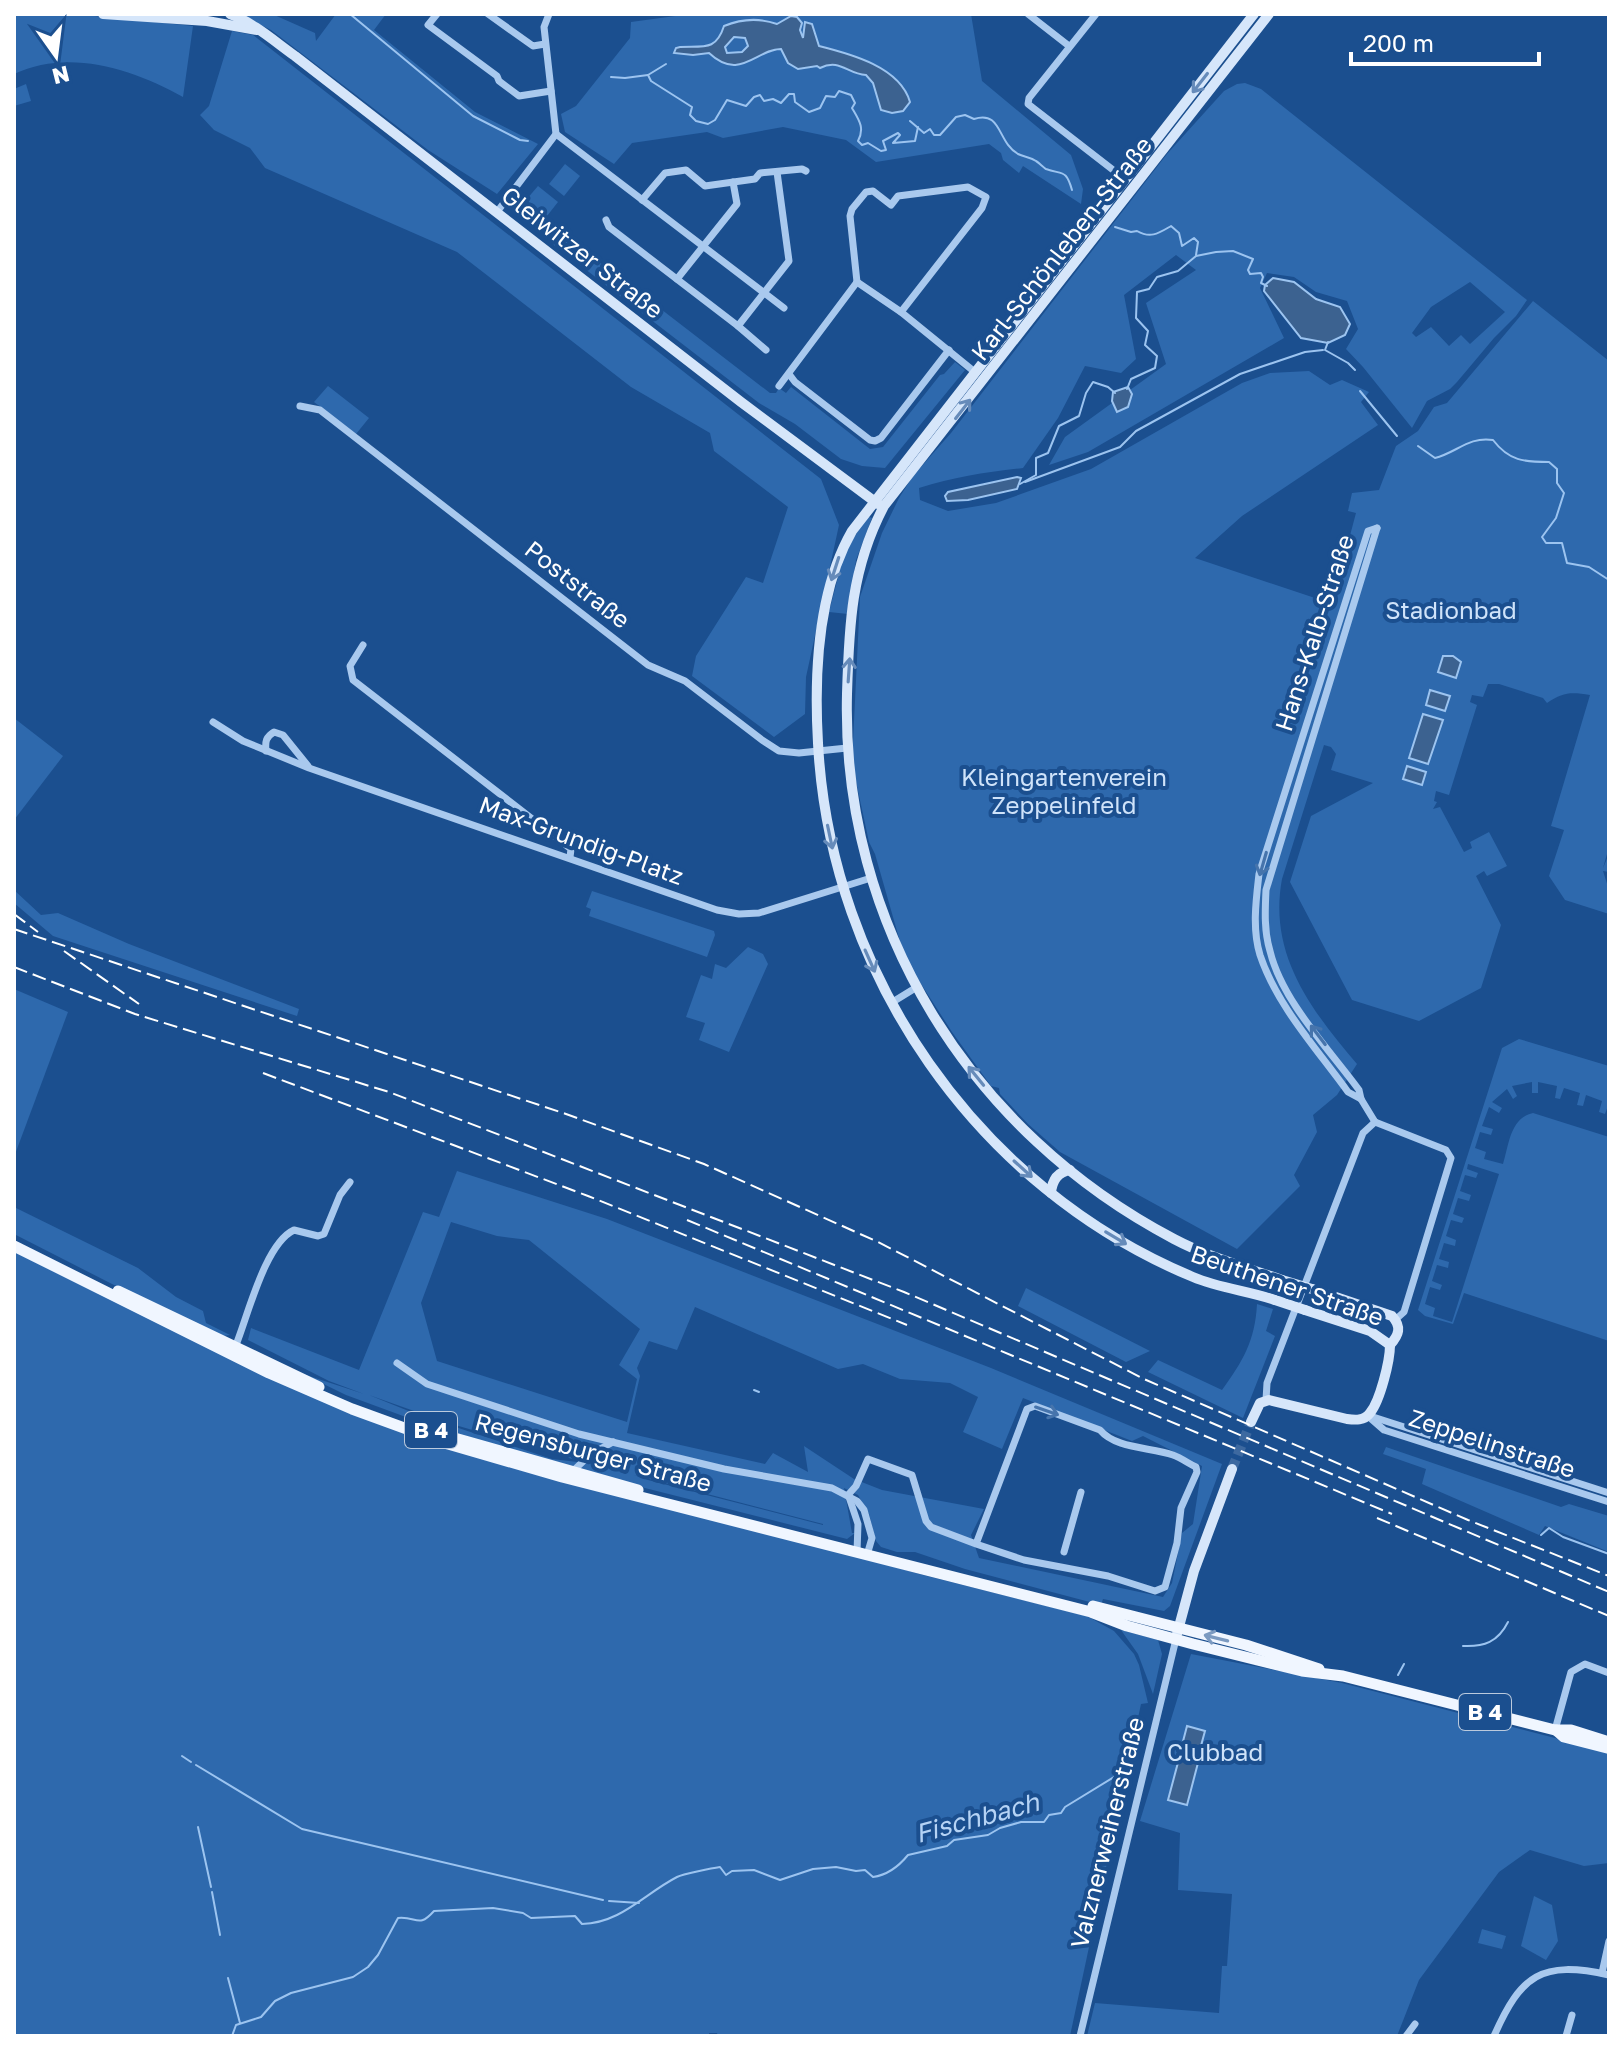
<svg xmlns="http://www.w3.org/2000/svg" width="1623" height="2050" font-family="'Golos Text',sans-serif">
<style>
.green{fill:#2e69ad;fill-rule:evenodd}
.water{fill:#3c6290;stroke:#9cc4f0;stroke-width:2;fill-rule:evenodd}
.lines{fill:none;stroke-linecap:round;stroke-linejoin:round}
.stream{stroke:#9cc4f0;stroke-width:2}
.secondary-tunnel{stroke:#3d69a0;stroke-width:10;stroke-dasharray:10 5;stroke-linecap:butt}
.street{stroke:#a9c9ee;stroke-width:7}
.secondary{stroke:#d6e6fa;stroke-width:10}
.primary{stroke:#f0f6ff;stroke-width:11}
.rail{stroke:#fff;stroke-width:2;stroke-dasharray:14 6;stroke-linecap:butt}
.secondary-bridge{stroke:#d6e6fa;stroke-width:10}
.oneway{stroke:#668bba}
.oneway2{stroke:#4674ac}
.oneway3{stroke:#7b9ac1}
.labels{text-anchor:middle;stroke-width:8;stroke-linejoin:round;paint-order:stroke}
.shield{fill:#1b4f8f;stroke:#bbcadd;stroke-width:2}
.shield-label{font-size:22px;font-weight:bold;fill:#fff}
.street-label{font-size:24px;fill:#fff;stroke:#1b4f8f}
.park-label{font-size:24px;fill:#cfe3fa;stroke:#1b4f8f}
.water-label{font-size:26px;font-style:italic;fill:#b5d3f5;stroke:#1b4f8f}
</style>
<rect width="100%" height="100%" fill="#1b4f8f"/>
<g class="green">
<path d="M14,14h61l118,12 -10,71c-50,-28 -114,-49 -169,-23z"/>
<polygon points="239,14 272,14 315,33 316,41 336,14 386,14 374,30 475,112 538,144 497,194 428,150 271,30"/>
<polygon points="690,14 971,14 982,81 1071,155 1083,189 1081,204 1023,166 1019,173 1003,160 1001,153 989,144 876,162 846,140 783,127 723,138 707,132 632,143 614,164 565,132 561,114 576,106 630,38 631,22"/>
<polygon points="232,31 253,35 821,479 839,525 806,677 805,714 774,737 692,676 696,656 746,577 763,583 788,507 714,451 710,433 631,387 457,252 265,168 250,148 214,130 200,115 209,106"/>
<path d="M1245,83l16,6 266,211 -11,16 -22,22 -37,44 -7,7 -23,12 -15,27 -49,-61 -17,-18 12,-20 -11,-28 -31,-9 -22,-15 -27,-4 -7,15 24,50 -196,114 -39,13 16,-28 101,-73 -20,-61 50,-33 -20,-15 -52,40 12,64 -15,14 -36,-7 -27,52 -35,50c-36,4 -69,9 -104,20l1,12 28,11 48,-8 95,-34 151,-86 28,-10 39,-2 21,14 12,-5 27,12 -8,10 17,23 -136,91 -47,42 141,47 4,-32 16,-60 -8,-2 4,-18 27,-3 17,-44 22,-15 16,-24 13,-4 86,-102 76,60v486l-6,21 6,-14v18l-6,-1 6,19v24l-44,-14 -16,-24 15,-46 -13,-4 39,-131c-19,-3 -27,-3 -43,8l-4,-5 -44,-14h-11l-5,13 -11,-2 -2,7 7,3 -28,90 -13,-4 -2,10 3,1 -4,7 7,-2 24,45 8,-4 -2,-6 19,-10 18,34 -20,10 -3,-5 -8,5 25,49 -20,63 -62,33 -67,-21 -62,-118 21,-66 62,-33 -42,-13 5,-16 -5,-7 -7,-2 -42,134c-14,75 29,131 75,185l-20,31 -24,20 4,17 -23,43 6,11 -63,63 -177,-97 -32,-28 -28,-30 -1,-6 -8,-2 -39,-54 -47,-73 -30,-105 -6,-12 -17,-79 8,-166 22,-64 17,-35 14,-22 38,-43 216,-279 57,-63 13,-7zM1470,282l35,30 -35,32 -9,-9 -12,11 -18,-19 -15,10 -4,-4 19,-26z"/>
<polygon points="26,84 31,101 14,106 14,89"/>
<polygon points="565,164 580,176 564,196 549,184"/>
<polygon points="538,186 558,202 547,216 526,200"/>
<polygon points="518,199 770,393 776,393 779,388 786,393 791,387 870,449 883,447 940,375 944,374 955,362 965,370 885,468 862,466 841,459 795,424 759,403 550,242"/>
<polygon points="328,386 369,418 356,434 314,402"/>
<polygon points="867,516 872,518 856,560 848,614 829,612 844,554"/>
<polygon points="14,718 63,756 14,820"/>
<polygon points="14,890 41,915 58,913 129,944 299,1009 297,1016 53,936 14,903"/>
<polygon points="592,891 714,931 715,935 707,957 589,916 591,909 586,907"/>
<polygon points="748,947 763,954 768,964 729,1052 699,1040 705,1023 686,1017 701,975 712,979 715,964 726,968"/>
<polygon points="14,989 68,1012 14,1157"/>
<path d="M1519,1039l90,27v37l-4,11 -6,-2 3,-11 -16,-6 -3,11 -6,-1 3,-12 -16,-5 -4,11 -5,-1 2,-12 -19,-4v11h-6v-11l-20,4 5,10 -4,3 -6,-10 -15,13 10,6 -3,5 -10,-6 -7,19 11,3 -2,6 -11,-3 -5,16 11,4 -2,7 19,5c6,-19 7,-46 30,-51l76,24v204l-145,-48 -11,31 -28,-8 -7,-6 84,-262zM1468,1164l31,10 -47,148 -19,-6 2,-8 -10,-4 5,-17 10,3 2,-5 -10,-4 5,-16 11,3 1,-6 -10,-3 5,-16 11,3 1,-6 -10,-4 5,-16 11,3 2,-5 -11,-4 5,-16 11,3 2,-6 -11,-4 5,-16 11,3 2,-5 -11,-4z"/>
<path d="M457,1171l150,48 384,149 231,96 -52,142 -6,5 -61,-12 -2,6 -136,-36 -50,-17h-18l-16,-5 -5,-6 -7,-27 -11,-19 -14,-7 8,45h3l-8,6 -222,-56 -192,-56 -87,-32 -43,-21 61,20 -35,-13 -81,-41 3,-12 108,42 64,-158 16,5zM451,1222l46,14 32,4 111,89 -21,36 18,14 -10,43 -190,-61 -16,-58zM695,1307l143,62 25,-5 37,15 50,4 28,14 -15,35 39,17 21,-51 109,43 11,-5 59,30 -9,58 -11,9 -10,50 -9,14 -184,-39 -8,-23 13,-26 -102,-19 -28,-11 -50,-33 4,26 -35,-19 -8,11 -138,-31 13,-57 -3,-8 12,-27 28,9zM369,1395l76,27 141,41 -34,-4 -136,-45zM634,1475l189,49v1l-175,-45z"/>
<polygon points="14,1207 138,1268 176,1297 203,1311 206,1323 230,1335 223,1336 112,1284 14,1234"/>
<polygon points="14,1249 381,1422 923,1575 1087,1616 1114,1631 1134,1654 1139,1665 1148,1703 1141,1704 1070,2036 718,2036 717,2033 709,2033 709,2036 14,2036"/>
<polygon points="1026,1288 1150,1351 1126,1362 1018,1306"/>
<path d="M1257,1304l16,5 -7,22 9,5 -32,82 -95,-46 10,-12 64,30c21,-29 33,-49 35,-86z"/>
<polygon points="1386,1447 1561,1507 1569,1504 1609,1516 1609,1552 1545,1526 1539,1535 1422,1484 1426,1469 1383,1454"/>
<polygon points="1121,1630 1158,1640 1162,1654 1153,1694 1138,1654"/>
<polygon points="1191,1654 1342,1683 1609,1752 1609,1863 1584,1866 1530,1850 1499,1872 1419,1980 1397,2036 1087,2036 1095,2003 1219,2013 1222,1966 1227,1966 1232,1894 1178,1890 1180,1833 1140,1821"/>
<polygon points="1534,1896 1552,1905 1558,1941 1546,1960 1521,1946"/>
<polygon points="1482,1929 1506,1936 1502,1949 1478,1943"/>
</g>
<g class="water">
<path d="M791,16l6,1 5,6 -2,7 3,8 2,-16 7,2 7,22c32,8 81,21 91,56l-7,9 -11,2 -11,-3 -8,-27 -7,-8c-19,-1 -26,-17 -46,-7l-3,-2 -19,3 -10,-6 -7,-14c-25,0 -41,33 -72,4l-16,2 -19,-2 2,-5 4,-1c24,-1 36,4 44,-21 17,-7 36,-8 53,-2zM734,37l11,1 3,8 -6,6 -15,1 -2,-6z"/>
<polygon points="1273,278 1294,282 1316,299 1340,307 1350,324 1345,335 1328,343 1301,338 1264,291 1265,285"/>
<polygon points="1128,387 1132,394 1128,407 1117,412 1112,401 1113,392"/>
<polygon points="1017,477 1021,478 1017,489 968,500 947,501 945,496 948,492"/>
<polygon points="1443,656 1453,656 1461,662 1456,678 1438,672"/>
<polygon points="1430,690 1450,696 1445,711 1426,705"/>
<polygon points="1423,714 1443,720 1428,764 1409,758"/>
<polygon points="1407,766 1426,772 1422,785 1403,779"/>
<polygon points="1187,1726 1205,1731 1199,1753 1181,1749"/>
<polygon points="1180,1755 1199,1759 1187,1805 1168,1800"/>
</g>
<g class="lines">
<g class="stream">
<polyline points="334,14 335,14"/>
<polyline points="350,14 473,116 520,140 528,141"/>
<path d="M648,75l3,6 41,26 -2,8 6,6 12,3 7,-4 12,-20 19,6 8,-9 6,-2 4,6 9,-2 8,4 8,-9h5l1,8 14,10 11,-4 6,-12 9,1 4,-6 12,4 4,8 -3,5c7,12 13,20 6,33l4,4 6,-2 13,8 5,-1 -3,-9 15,-8 2,2 -7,8 22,-2 3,-14"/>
<polyline points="611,77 625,78 648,75 666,64"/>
<path d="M910,121l14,12 6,-4 4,6h6l16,-18 9,-2 9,4c28,-9 23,23 44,35 6,3 12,3 18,7 2,1 8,7 10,8 17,6 20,0 26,21"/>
<path d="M1115,227l16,5 6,-1c14,8 22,2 34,-5l8,7 3,13 12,-8 4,4 -2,13"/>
<polyline points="1328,342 1325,350 1348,363 1355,370"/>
<polyline points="1127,389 1131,379 1155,368 1157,356 1145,345 1148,331 1136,318 1137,292 1149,289 1157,277 1178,271 1196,256 1216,252 1233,251 1253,259 1248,270 1250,274 1261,273 1263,277 1261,283 1267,286"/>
<polyline points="1360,391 1397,436"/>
<path d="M1418,446l17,12c21,-5 34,-22 58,-18 16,21 31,22 56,22l8,7v14l7,10 -8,25 -14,19 4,6h16l5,20 22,4 20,13"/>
<polyline points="1025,482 1120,447 1136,431 1240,374 1305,352 1323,350"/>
<polyline points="1020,484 1036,475 1036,458 1048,453 1059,426 1079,416 1086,393 1093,382 1108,387 1115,393"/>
<polyline points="754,1390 759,1392"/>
<polyline points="1541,1535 1549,1528 1563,1537 1609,1554"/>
<path d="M1463,1646c21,1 35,-4 45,-24"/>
<polyline points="1398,1675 1404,1664"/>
<polyline points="182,1756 191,1762"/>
<polyline points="196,1765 302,1829 603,1900"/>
<polyline points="198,1827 211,1887"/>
<polyline points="212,1892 220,1935"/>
<polyline points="609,1901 639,1903"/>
<polyline points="228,1978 240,2023"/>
<path d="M232,2036l4,-11 25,-8 14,-16 16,-8 62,-16 15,-10 10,-12 20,-37c19,-2 20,11 36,-7l59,-3 30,5 8,5 44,-2 7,8c39,-1 62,-30 95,-47 6,-3 36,-9 43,-10l6,8 6,-4 22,-1 26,10 33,-11 23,-2 20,4 9,-1 8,7c15,-2 26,-11 35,-22l39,-9 7,-6 34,-5 12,-7 21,-6h23l5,-7 12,-2 4,-6 67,-41"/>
</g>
<polyline class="secondary-tunnel" points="1232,1469 1251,1422"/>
<g class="street">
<polyline points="437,14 428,25 497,76 499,81 519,96 551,91"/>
<polyline points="488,14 533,46 545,44"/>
<polyline points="1028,14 1069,46"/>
<polyline points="1096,14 1029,98 1028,104 1126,180"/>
<polyline points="556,134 784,308"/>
<polyline points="642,200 665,173 686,170 705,186 755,179 760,173 802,169 806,171"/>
<polyline points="497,212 556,134 544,27 549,14"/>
<polyline points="606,220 609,227 738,326 789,261 777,172"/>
<polyline points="677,279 737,204 733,182"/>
<polyline points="857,282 850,216 852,209 866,192 873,191 891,205 898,196 968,187 986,197 982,208 901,312"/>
<polyline points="857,282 901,312 976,373"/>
<polyline points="738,326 766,350"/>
<polyline points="789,374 795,382 870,440 875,441 881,438 949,350"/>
<polyline points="779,386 857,282"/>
<polyline points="300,406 320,410 648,665 685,681 762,740 779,751 799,753 847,748"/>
<polyline points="363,645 350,666 353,680 571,849 570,857"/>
<polyline points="213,722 243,741 309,768 717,910 739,914 759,913 871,878"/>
<path d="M266,751c-1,-10 0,-14 8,-19l9,3 25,31"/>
<polyline points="891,1003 917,987"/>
<path d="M1361,1099l-13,-7c-31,-43 -71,-86 -88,-137 -8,-26 -4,-55 -1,-81l95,-299 14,-44 9,-3"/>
<path d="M1375,1122l-14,-23 -2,-9c-30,-41 -77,-89 -89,-139 -6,-20 -5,-40 -4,-61l111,-362"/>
<polyline points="1375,1122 1446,1150 1451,1158 1404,1312 1395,1320"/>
<path d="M234,1350c13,-30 30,-106 60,-120l24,6 6,-2 16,-39 10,-13"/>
<polyline points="397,1363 427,1384 579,1434 724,1469 832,1488 857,1501 864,1510 872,1538 867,1555"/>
<polyline points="1266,1400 1267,1383 1363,1133 1375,1122"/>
<polyline points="1368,1416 1384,1430 1609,1502"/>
<polyline points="1370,1416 1609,1493"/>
<polyline points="574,1470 591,1454 613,1442"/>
<path d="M848,1495l8,-9 12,-27 44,16 14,46 5,6 45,17 51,-135 8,-3 65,24c16,19 50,17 73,25 8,3 15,8 23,12l1,5 -16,36 -4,35 -12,44 -10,4 -47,-15 -84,-16 -48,-16"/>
<polyline points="849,1497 858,1524 857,1552"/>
<polyline points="1064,1552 1081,1492"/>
<polyline points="1555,1730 1571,1672 1585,1664 1609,1673"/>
<polyline points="1602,1973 1609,1941"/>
<polyline points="1080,2036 1176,1639"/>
<polyline points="1406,2036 1415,2024"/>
<path d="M1494,2036c27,-61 47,-76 115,-61"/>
<polyline points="1566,2036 1572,2015"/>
</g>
<g class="secondary">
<polyline points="103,14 207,21 257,30"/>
<path d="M230,14c24,9 44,27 65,42l446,346 137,102"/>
<path d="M1254,14l-402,517c-35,61 -38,143 -34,212 12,232 160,445 375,534 26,11 55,14 82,23"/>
<path d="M1269,14l-385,492c-33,63 -35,119 -37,188 -6,231 123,438 327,545 34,18 71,28 108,41"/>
<path d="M1051,1193c1,-12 6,-21 19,-23"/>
<path d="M1312,1289l80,27c10,11 7,19 -2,29"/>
<polyline points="1305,1310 1370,1331 1390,1345"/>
<path d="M1251,1422l9,-19 9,-3 78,19c8,1 17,2 23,-6 10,-12 20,-52 20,-68"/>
<polyline points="1177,1634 1194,1571 1232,1469"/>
</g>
<g class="primary">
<polyline points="14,1246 269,1373 352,1409 448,1444 562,1477 1091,1612 1127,1626 1193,1644 1302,1671 1343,1676 1555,1730 1571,1730 1609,1742"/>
<polyline points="118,1291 319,1387"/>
<polyline points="451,1437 638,1490"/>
<polyline points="1093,1606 1246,1645 1319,1669"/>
<polyline points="1556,1730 1564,1737 1607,1748"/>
</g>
<g class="rail">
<polyline points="14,914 38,932"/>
<polyline points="14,929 566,1114 704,1164 878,1242 1144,1379 1468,1520 1609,1576"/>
<polyline points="64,951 139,1004"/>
<polyline points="14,967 135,1014 389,1092 904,1292 1609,1592"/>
<polyline points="263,1073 588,1196 907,1325"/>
<polyline points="687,1220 1392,1514"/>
<polyline points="1377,1518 1609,1616"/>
</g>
<g class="secondary-bridge">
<polyline points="1282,1280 1312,1289"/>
<polyline points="1275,1300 1305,1310"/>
</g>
</g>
<defs><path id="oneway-shaft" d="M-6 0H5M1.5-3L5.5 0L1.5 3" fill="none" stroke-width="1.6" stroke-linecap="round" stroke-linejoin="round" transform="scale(2)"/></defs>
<g class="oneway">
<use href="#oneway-shaft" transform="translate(1200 83) rotate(128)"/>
<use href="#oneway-shaft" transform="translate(963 409) rotate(-52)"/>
<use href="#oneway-shaft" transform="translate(835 569) rotate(108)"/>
<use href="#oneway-shaft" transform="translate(849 670) rotate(-86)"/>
<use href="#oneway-shaft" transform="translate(830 837) rotate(78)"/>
<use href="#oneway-shaft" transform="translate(870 961) rotate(66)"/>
<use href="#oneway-shaft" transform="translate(976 1076) rotate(-129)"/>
<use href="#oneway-shaft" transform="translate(1023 1169) rotate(42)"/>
<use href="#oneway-shaft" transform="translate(1116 1238) rotate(31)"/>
</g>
<g class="oneway2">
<use href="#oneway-shaft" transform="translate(1263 864) rotate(106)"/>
<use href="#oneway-shaft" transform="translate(1318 1035) rotate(-127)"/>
<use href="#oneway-shaft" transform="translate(1047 1411) rotate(19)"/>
</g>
<use class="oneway3" href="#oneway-shaft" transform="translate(1216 1638) rotate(-166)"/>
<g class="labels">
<g class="shield">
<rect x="405" y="1412" width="52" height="36" rx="6"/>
<rect x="1459" y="1694" width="52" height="36" rx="6"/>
</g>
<g class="shield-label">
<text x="431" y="1438">B 4</text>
<text x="1485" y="1720">B 4</text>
</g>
<g class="street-label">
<text transform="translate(1062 249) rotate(-52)" y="8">Karl-Schönleben-Straße</text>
<text transform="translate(582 253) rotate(38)" y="8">Gleiwitzer Straße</text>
<text transform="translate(577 585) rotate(38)" y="8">Poststraße</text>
<text transform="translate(1315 633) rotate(-72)" y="8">Hans-Kalb-Straße</text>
<text transform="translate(581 841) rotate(20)" y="8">Max-Grundig-Platz</text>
<text transform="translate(1287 1286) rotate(19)" y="8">Beuthener Straße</text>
<text transform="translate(1492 1444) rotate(18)" y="8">Zeppelinstraße</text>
<text transform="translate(593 1453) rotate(15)" y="8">Regensburger Straße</text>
<text transform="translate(1108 1833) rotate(-76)" y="8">Valznerweiherstraße</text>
</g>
<g class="park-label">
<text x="1451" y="619">Stadionbad</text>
<text x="1064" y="786">Kleingartenverein<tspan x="1064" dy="28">Zeppelinfeld</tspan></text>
<text x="1215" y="1761">Clubbad</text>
</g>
<g class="water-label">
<text transform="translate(977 1818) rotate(-15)" y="9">Fischbach</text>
</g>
</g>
<rect width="1623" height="2050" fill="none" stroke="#ffffff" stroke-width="32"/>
<g transform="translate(56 56) rotate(166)" stroke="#1b4f8f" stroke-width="6" paint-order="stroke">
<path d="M0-6L14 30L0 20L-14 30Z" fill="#ffffff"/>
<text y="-12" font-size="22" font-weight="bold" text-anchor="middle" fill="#ffffff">N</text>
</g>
<path d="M1351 52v12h188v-12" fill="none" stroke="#ffffff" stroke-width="4"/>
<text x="1363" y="52" font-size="24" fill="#ffffff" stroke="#1b4f8f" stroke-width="6" paint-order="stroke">200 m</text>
</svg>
